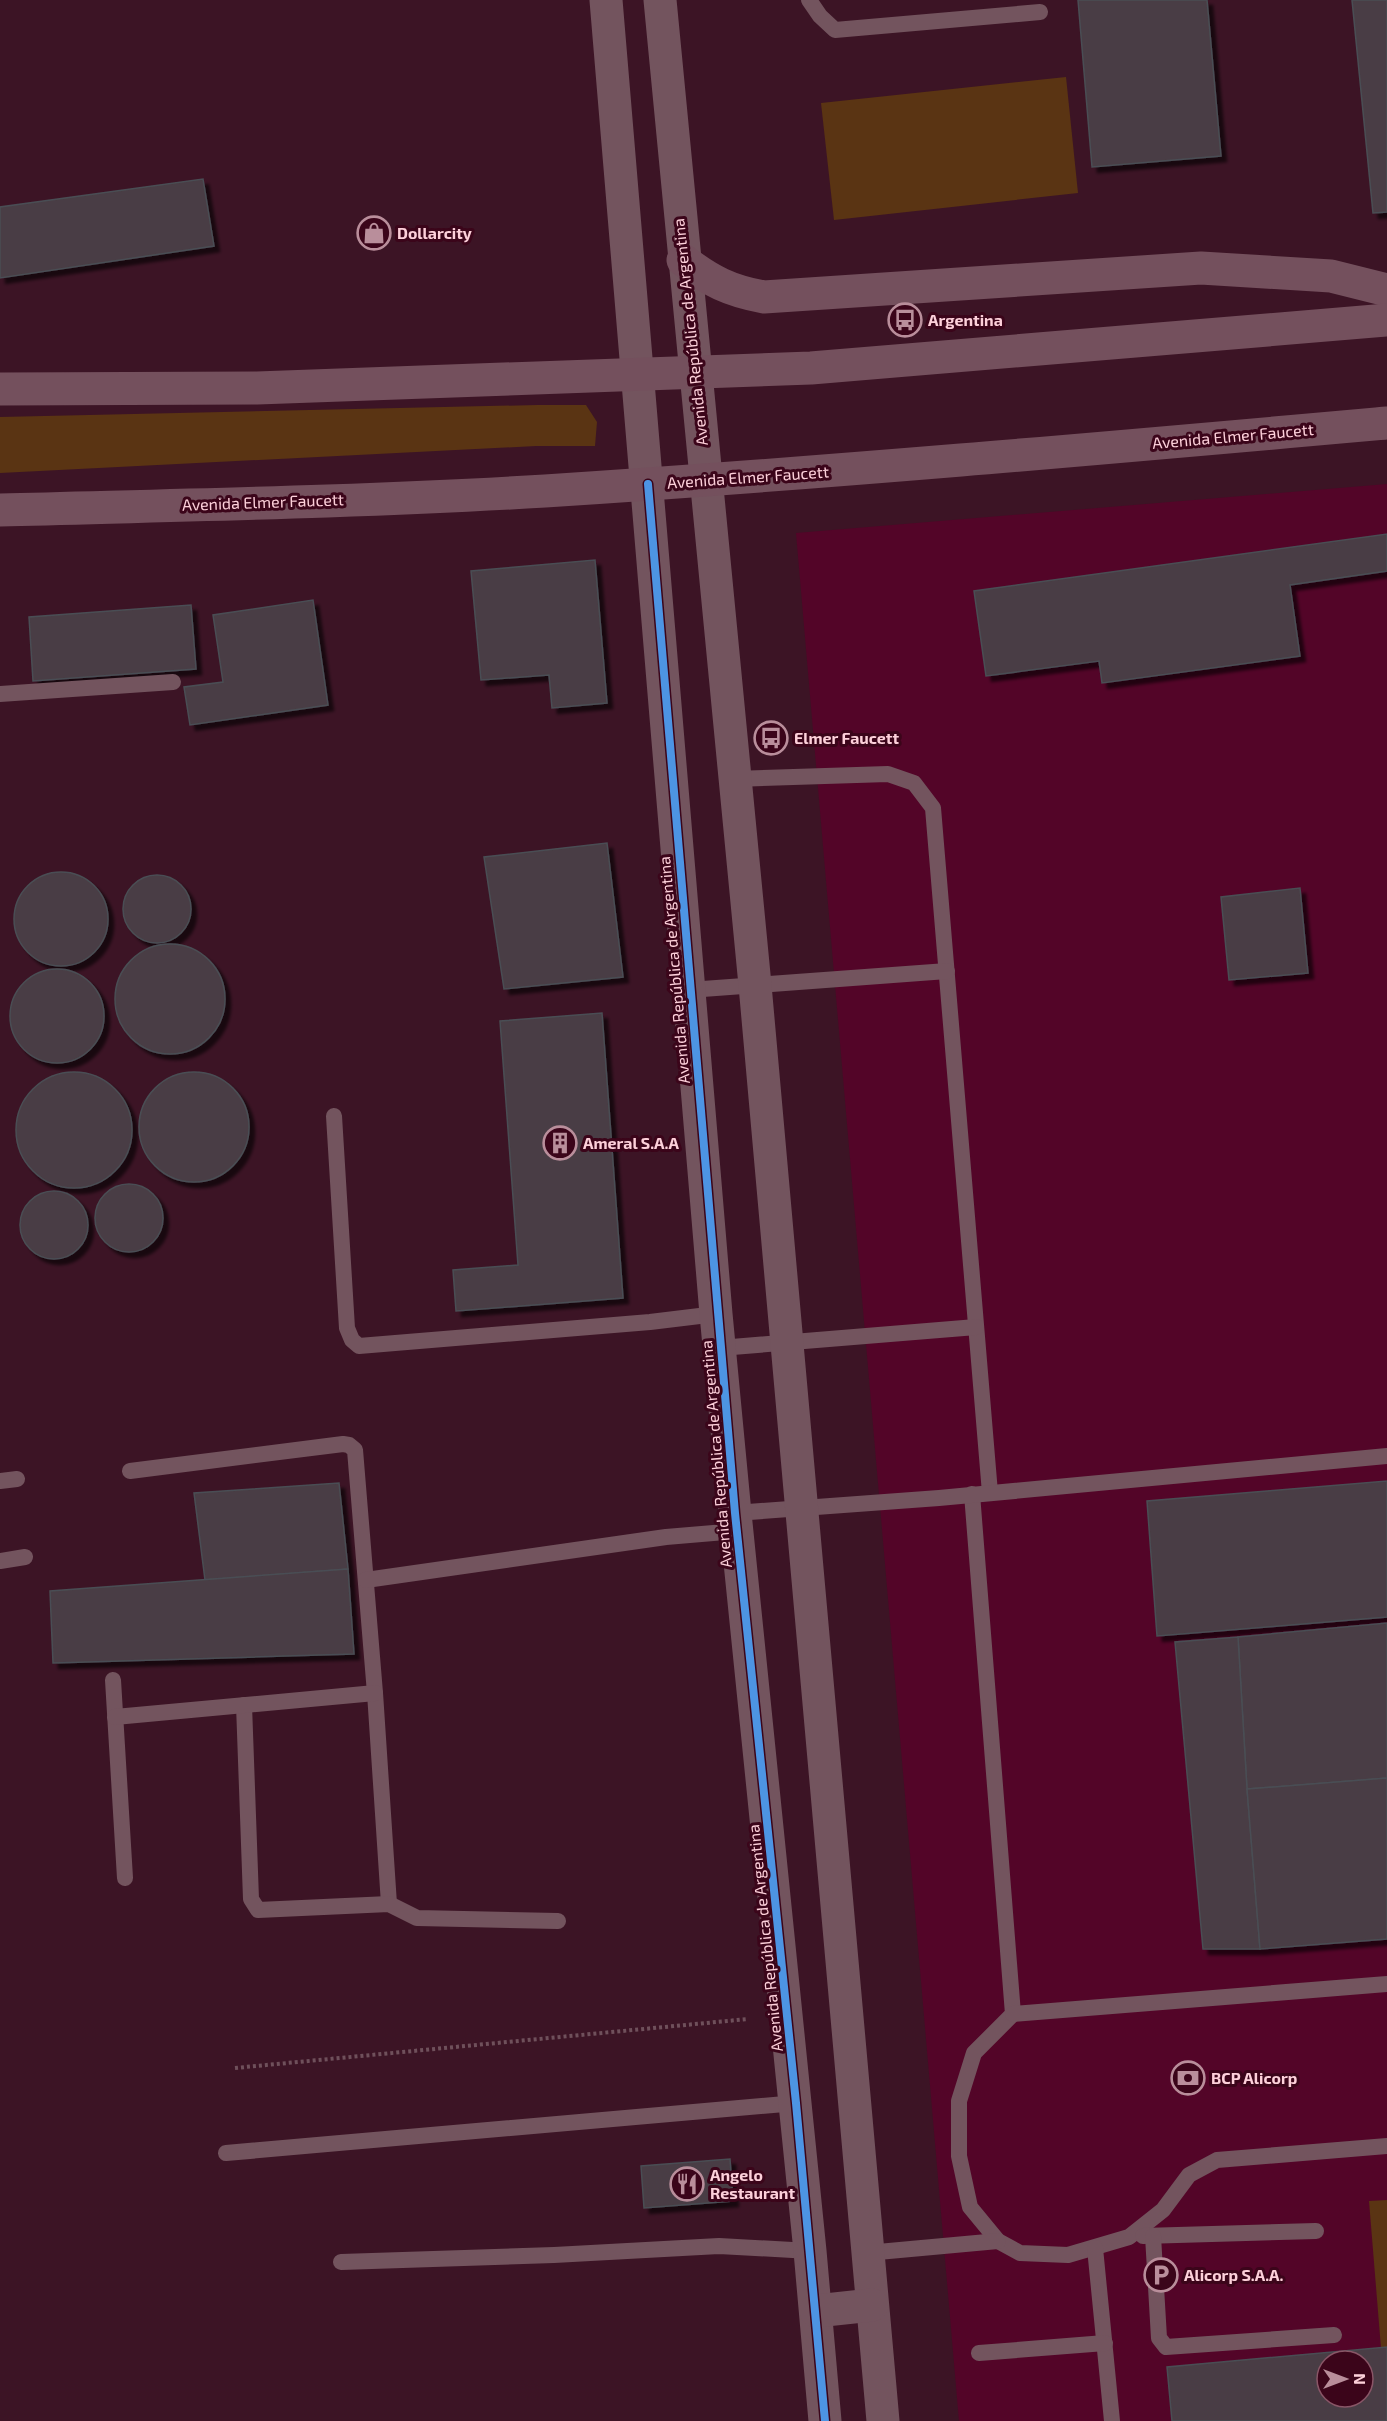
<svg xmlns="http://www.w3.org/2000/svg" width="1387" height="2421" font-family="'Exo 2',sans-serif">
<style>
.built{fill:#530528;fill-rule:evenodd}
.green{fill:#5a3413}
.building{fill:#483d44;stroke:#4a4e54;stroke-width:1.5;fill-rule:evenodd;filter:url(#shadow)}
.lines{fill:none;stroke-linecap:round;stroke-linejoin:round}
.path{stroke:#6f505b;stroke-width:4;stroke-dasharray:3 3;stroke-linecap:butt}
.lane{stroke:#73545e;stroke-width:16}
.secondary{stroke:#73545e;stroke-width:33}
.primary{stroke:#74505d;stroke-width:33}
.cycleway-casing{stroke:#3b051a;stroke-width:11}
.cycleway{stroke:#4d94e3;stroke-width:8}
.labels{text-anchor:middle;stroke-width:6;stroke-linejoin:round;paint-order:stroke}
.poi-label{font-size:16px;font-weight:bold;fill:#fdd0da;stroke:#3b051a;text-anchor:start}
.street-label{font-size:16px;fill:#fdd0da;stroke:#3b051a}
</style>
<defs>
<filter id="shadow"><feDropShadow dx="5.5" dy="5.5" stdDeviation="1.5" flood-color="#0009"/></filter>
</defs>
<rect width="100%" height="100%" fill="#3c1425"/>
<path class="built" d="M1387,484v1937h-428l-163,-1888zM1327,2361h36v36h-36z"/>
<g class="green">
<polygon points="1066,77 1078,193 834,220 821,103"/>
<polygon points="538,405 586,405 597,422 595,446 536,446 0,473 0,417"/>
<polygon points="1387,2200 1387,2347 1381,2348 1369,2201"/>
</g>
<g class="building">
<polygon points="1078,0 1207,0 1221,156 1092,167"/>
<polygon points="1352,0 1387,0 1387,212 1373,213"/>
<polygon points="203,179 214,246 0,278 0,207"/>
<polygon points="1387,534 1387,571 1290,585 1300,656 1102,683 1099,661 986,676 974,591"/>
<polygon points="595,560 607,703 552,708 549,675 481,680 471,571"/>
<polygon points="313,600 328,705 190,725 184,687 223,682 213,615"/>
<polygon points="191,605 196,669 33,681 29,617"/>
<polygon points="607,843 623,977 504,989 484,857"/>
<circle cx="61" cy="919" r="47"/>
<circle cx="157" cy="909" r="34"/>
<polygon points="1300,888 1308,973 1229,980 1221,897"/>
<circle cx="170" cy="999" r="55"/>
<circle cx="57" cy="1016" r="47"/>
<polygon points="602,1013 623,1298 456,1311 453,1270 518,1265 500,1021"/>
<circle cx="74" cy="1130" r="58"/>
<circle cx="194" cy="1127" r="55"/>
<circle cx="129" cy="1218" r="34"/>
<circle cx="54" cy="1225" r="34"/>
<polygon points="1387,1481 1387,1617 1157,1636 1147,1501"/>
<polygon points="339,1483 348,1569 205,1580 194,1493"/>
<polygon points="348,1569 354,1654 53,1663 50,1591"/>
<polygon points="1387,1623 1387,1778 1247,1789 1238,1637"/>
<polygon points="1238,1637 1247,1789 1260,1949 1203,1949 1175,1642"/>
<polygon points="1387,1778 1387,1939 1260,1949 1247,1789"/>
<polygon points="730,2159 733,2201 644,2208 641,2166"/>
<path d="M1387,2347v74h-215l-5,-54zM1327,2361h36v36h-36z"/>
</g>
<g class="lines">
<polyline class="path" points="235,2068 748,2019"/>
<g class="lane">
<polyline points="809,0 820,16 835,30 1040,12"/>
<polyline points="0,694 173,682"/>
<polyline points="734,779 888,774 914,783 933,808 990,1493"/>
<polyline points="689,990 947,971"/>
<polyline points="334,1116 347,1328 352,1340 359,1346 650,1322 716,1314"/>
<polyline points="720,1348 976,1327"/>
<polyline points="130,1471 343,1444 349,1445 355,1450 375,1693 389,1904"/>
<polyline points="0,1481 17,1479"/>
<polyline points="972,1494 1013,2014 974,2053 959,2101 959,2156 970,2207 998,2241 1020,2253 1068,2255 1129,2237 1163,2210 1189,2175 1217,2160 1387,2146"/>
<polyline points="735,1513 939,1498 1387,1456"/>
<polyline points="0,1561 25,1557"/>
<polyline points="366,1580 666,1537 737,1531"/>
<polyline points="113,1680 125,1878"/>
<polyline points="244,1705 251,1899 258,1910 389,1904 417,1918 558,1921"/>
<polyline points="115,1717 375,1693"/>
<polyline points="1013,2014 1387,1984"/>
<polyline points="226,2153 796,2103"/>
<polyline points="1143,2236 1316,2231"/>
<polyline points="1153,2236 1159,2338 1166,2347 1334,2335"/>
<polyline points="1095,2248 1112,2421"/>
<polyline points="867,2253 998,2241"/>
<polyline points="341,2262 554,2255 719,2246 810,2251"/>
<polyline points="979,2353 1105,2343"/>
</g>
<g class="secondary">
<polyline points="606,0 716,1314 735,1513 810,2251 825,2421"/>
<polyline points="660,0 755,985 883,2421"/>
<polyline points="816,2311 872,2305"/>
</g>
<g class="primary">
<path d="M683,260c27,21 47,31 81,37l437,-29 130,8 56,14"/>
<polyline points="0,389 257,388 811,368 1387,320"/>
<path d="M0,510c181,-5 363,-8 545,-19 281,-18 561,-43 842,-68"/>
</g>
<defs>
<polyline id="cycleway" points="648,484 735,1513 796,2103 825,2421"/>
</defs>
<use href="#cycleway" class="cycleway-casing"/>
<use href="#cycleway" class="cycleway"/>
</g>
<defs>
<symbol id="shop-ring" viewBox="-11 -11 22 22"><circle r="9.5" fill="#3b051a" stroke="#b98e9b" stroke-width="1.5"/><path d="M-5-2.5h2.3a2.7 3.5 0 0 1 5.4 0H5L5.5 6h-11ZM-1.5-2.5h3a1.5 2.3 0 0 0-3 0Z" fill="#b98e9b"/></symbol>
<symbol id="bus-ring" viewBox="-11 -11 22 22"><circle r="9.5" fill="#3b051a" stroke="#b98e9b" stroke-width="1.5"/><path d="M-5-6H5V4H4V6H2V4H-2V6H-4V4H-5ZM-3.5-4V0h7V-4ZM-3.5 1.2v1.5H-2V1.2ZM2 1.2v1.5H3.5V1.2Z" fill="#b98e9b"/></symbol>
<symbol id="building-ring" viewBox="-11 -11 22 22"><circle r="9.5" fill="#3b051a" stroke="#b98e9b" stroke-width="1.5"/><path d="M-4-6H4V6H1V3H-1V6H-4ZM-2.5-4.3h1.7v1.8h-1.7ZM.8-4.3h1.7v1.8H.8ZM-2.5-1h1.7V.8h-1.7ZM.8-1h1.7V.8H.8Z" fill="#b98e9b"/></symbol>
<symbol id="bank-ring" viewBox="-11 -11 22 22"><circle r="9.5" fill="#3b051a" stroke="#b98e9b" stroke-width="1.5"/><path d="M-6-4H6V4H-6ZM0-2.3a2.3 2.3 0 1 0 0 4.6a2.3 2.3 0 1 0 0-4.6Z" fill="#b98e9b"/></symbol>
<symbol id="restaurant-ring" viewBox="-11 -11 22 22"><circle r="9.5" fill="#3b051a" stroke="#b98e9b" stroke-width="1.5"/><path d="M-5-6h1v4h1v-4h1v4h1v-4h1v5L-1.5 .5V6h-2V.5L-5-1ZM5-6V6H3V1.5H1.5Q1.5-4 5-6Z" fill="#b98e9b"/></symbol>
<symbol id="parking-ring" viewBox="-11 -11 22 22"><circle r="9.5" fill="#3b051a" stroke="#b98e9b" stroke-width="1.5"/><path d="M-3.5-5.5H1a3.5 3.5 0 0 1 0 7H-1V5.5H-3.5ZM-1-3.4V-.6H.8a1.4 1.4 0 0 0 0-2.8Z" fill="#b98e9b"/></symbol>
</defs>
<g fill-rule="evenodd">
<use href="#shop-ring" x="355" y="214" width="38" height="38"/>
<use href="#bus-ring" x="886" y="301" width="38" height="38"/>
<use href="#bus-ring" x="752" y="719" width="38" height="38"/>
<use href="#building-ring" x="541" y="1124" width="38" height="38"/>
<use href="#bank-ring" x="1169" y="2059" width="38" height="38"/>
<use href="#restaurant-ring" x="668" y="2165" width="38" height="38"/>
<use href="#parking-ring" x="1142" y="2256" width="38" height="38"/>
</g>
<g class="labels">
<g class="poi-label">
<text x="397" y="239">Dollarcity</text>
<text x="928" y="326">Argentina</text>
<text x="794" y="744">Elmer Faucett</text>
<text x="583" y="1149">Ameral S.A.A</text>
<text x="1211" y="2084">BCP Alicorp</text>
<text x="710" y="2181">Angelo<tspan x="710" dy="18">Restaurant</tspan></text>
<text x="1184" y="2281">Alicorp S.A.A.</text>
</g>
<g class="street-label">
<text transform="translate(690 332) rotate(-96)" y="6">Avenida República de Argentina</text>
<text transform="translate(1233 436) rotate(-5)" y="6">Avenida Elmer Faucett</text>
<text transform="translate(748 477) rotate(-4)" y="6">Avenida Elmer Faucett</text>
<text transform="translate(263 502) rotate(-2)" y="6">Avenida Elmer Faucett</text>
<text transform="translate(674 970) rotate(-95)" y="6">Avenida República de Argentina</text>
<text transform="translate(716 1454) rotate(-95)" y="6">Avenida República de Argentina</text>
<text transform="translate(765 1938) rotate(-96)" y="6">Avenida República de Argentina</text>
</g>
</g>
<g transform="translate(1345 2379) rotate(90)"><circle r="28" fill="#3b051a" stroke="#895667" stroke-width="1.5"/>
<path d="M0-4.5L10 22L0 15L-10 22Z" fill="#b98e9b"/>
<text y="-9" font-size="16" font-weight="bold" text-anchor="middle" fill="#fdd0da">N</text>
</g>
</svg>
